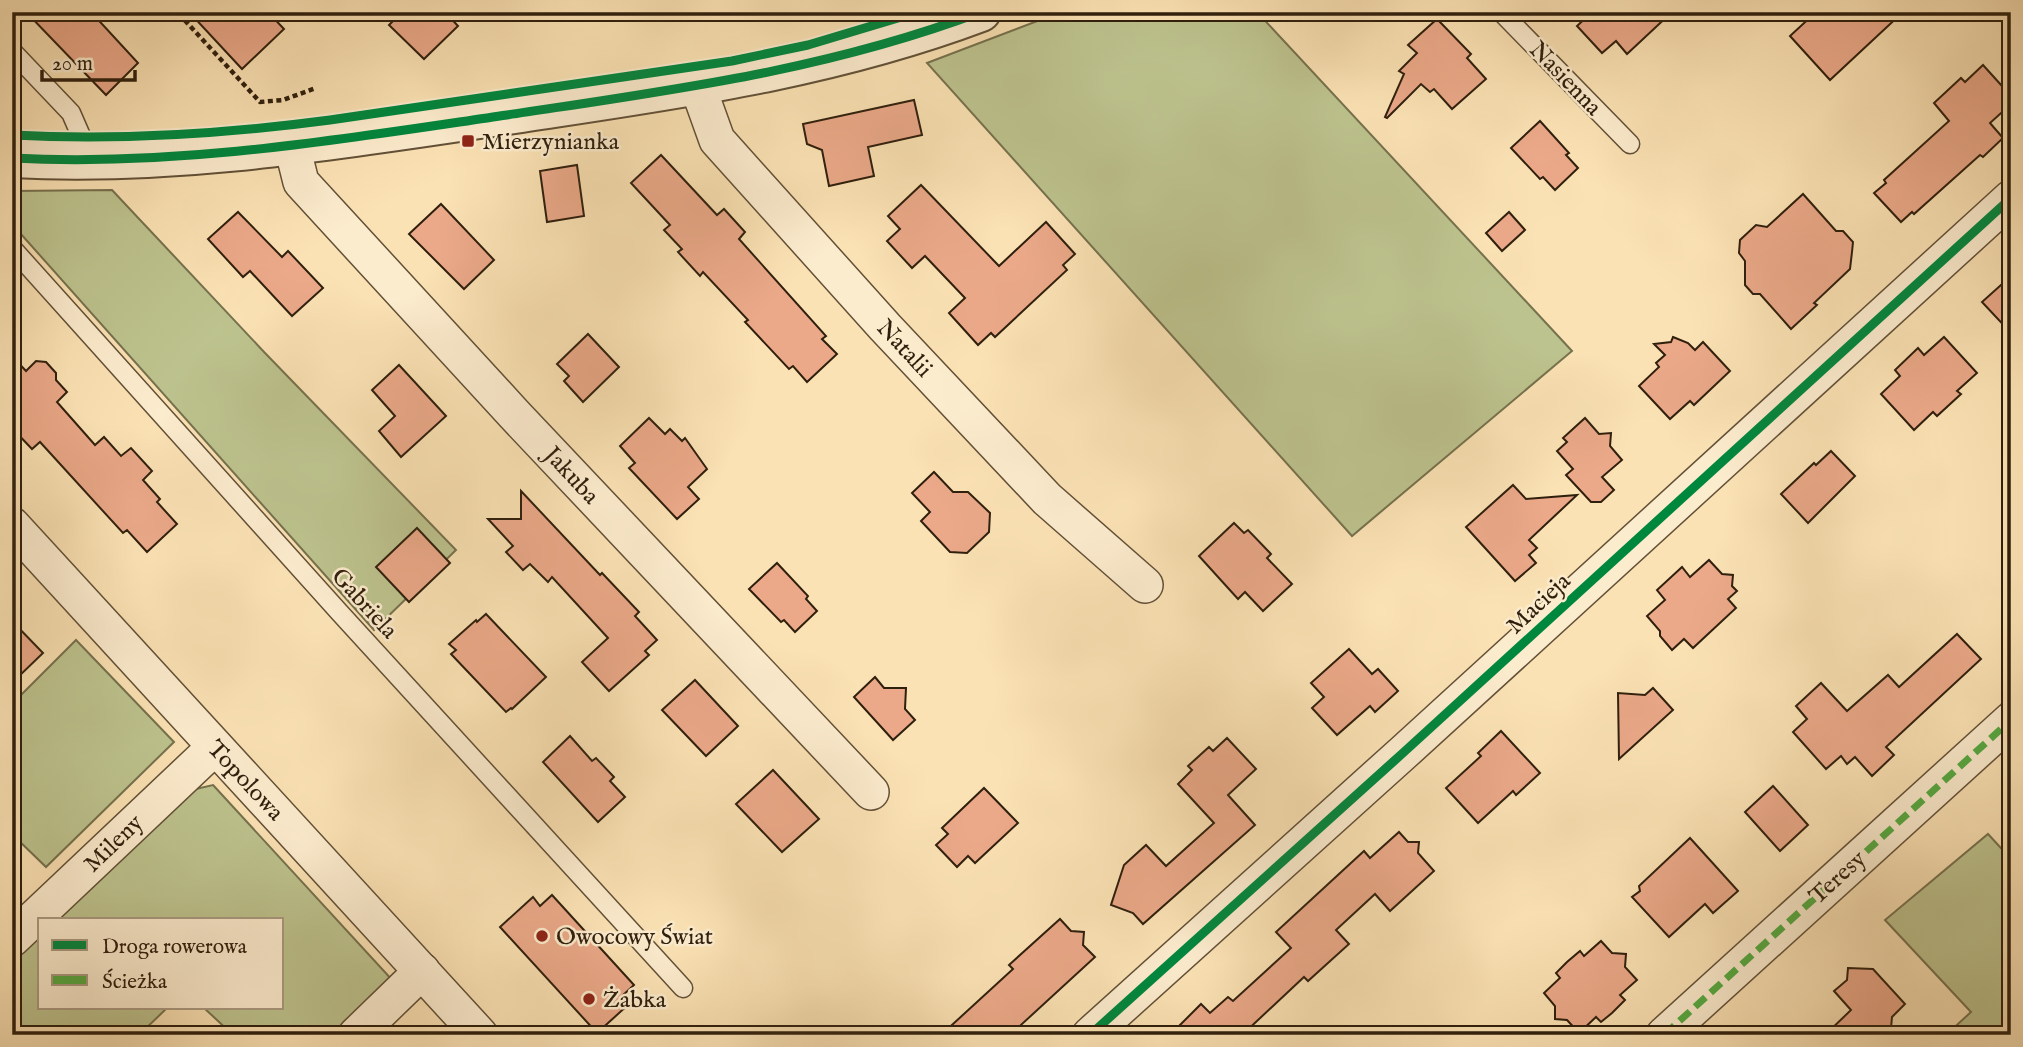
<svg xmlns="http://www.w3.org/2000/svg" width="2023" height="1047" font-family="'IM FELL English',serif">
<style>
.green{fill:#bdc38e;stroke:#76714e;stroke-width:2}
.building{fill:#eba989;stroke:#2f1f0d;stroke-width:2}
.lines{fill:none;stroke-linecap:round;stroke-linejoin:round}
.service-casing{stroke:#625037;stroke-width:21}
.minor-casing{stroke:#625037;stroke-width:38}
.tertiary-casing{stroke:#625037;stroke-width:42}
.path{stroke:#2f1f0d;stroke-width:4.5;stroke-dasharray:5 3.5;stroke-linecap:butt}
.service{stroke:#fcecce;stroke-width:18}
.minor{stroke:#fcecce;stroke-width:35}
.tertiary{stroke:#fcecce;stroke-width:38}
.quiet{stroke:#54aa41;stroke-width:7;stroke-dasharray:14 7;stroke-linecap:butt}
.cycleway-casing{stroke:#fcecce;stroke-width:13}
.cycleway{stroke:#00873e;stroke-width:9}
.poi-dot{fill:#8f2418;stroke:#fcecce;stroke-width:2.5}
.labels{text-anchor:middle;stroke-width:5;stroke-linejoin:round;paint-order:stroke}
.street-label{font-size:24px;fill:#2f1f0d;stroke:#fcecce}
.poi-label{font-size:24px;fill:#2f1f0d;stroke:#fcecce;text-anchor:start}
</style>
<rect width="100%" height="100%" fill="#fbe2b4"/>
<filter id="stains"><feTurbulence type="fractalNoise" baseFrequency=".00286" numOctaves="4"/><feColorMatrix values="0 0 0 0 .2 0 0 0 0 .09 0 0 0 0 .02 0 0 0 .5 -.17"/></filter>
<radialGradient id="worn" r=".72"><stop offset=".6" stop-color="#630" stop-opacity="0"/><stop offset="1" stop-color="#630" stop-opacity=".3"/></radialGradient>
<g class="green">
<polygon points="1061,12 1257,12 1572,351 1352,536 927,63"/>
<polygon points="112,190 265,353 456,550 374,630 12,224 12,191"/>
<polygon points="76,640 174,742 46,867 12,834 12,704"/>
<polygon points="213,785 394,982 339,1035 233,1035 203,1007 282,1007 282,919 53,919 187,791"/>
<polygon points="1988,834 2011,859 2011,1035 1946,1035 1971,1012 1885,920"/>
<polygon points="40,931 40,1007 168,1007 139,1035 12,1035 12,958"/>
</g>
<g class="building">
<polygon points="26,12 91,12 138,63 106,95"/>
<polygon points="189,12 268,12 284,29 242,69"/>
<polygon points="402,12 445,12 458,26 424,59 389,25"/>
<polygon points="1592,12 1672,12 1627,54 1616,41 1602,53 1577,26"/>
<polygon points="1816,12 1903,12 1830,80 1790,36"/>
<polygon points="1437,19 1471,54 1467,58 1486,79 1452,109 1434,89 1430,92 1421,84 1387,118 1385,117 1404,74 1399,71 1417,53 1408,45"/>
<polygon points="1983,65 2011,96 2011,104 1990,123 2003,138 1983,157 1980,155 1914,214 1912,212 1901,222 1874,193 1886,183 1884,180 1949,121 1934,103 1961,78 1965,82"/>
<polygon points="914,100 922,135 868,147 874,176 829,186 822,150 807,144 803,124"/>
<polygon points="1540,121 1569,153 1566,155 1578,168 1555,190 1543,177 1540,179 1511,148"/>
<polygon points="661,155 717,215 724,209 745,232 739,239 826,336 822,339 837,354 807,382 793,366 789,369 745,322 748,320 703,272 700,276 678,252 682,249 664,230 670,225 631,183"/>
<polygon points="577,165 584,216 547,222 540,171"/>
<polygon points="921,185 999,266 1046,222 1075,254 1063,265 1067,270 995,337 991,333 978,345 949,313 965,298 925,256 912,268 887,241 900,229 888,216"/>
<polygon points="1803,194 1836,231 1843,231 1853,242 1852,252 1850,269 1814,303 1817,305 1791,329 1760,294 1753,294 1745,285 1745,261 1739,253 1740,240 1756,225 1767,227"/>
<polygon points="441,204 494,260 464,289 409,234"/>
<polygon points="238,212 282,257 288,251 323,288 292,316 250,271 243,277 208,239"/>
<polygon points="1509,212 1525,230 1502,251 1486,233"/>
<polygon points="2011,276 2011,333 1982,302"/>
<polygon points="588,334 619,367 583,402 564,381 569,376 557,364"/>
<polygon points="1673,337 1688,343 1695,350 1703,342 1730,371 1694,405 1690,401 1670,419 1639,386 1659,367 1656,363 1665,355 1654,344 1671,342"/>
<polygon points="1944,337 1977,373 1957,391 1961,394 1937,416 1933,412 1914,430 1881,394 1900,376 1895,370 1918,348 1924,355"/>
<polygon points="12,356 26,371 36,361 46,362 56,373 56,380 67,392 57,402 95,445 104,437 121,456 131,448 152,471 143,480 160,499 157,502 177,524 147,552 127,530 123,533 40,442 32,449 12,428"/>
<polygon points="399,365 446,416 401,457 379,431 395,416 372,390"/>
<polygon points="649,418 665,434 670,429 682,441 685,438 707,469 688,487 699,499 677,519 629,468 635,463 620,446"/>
<polygon points="1585,418 1599,434 1611,433 1610,446 1622,460 1602,477 1614,490 1601,502 1591,502 1566,475 1573,469 1557,451 1567,442 1563,438"/>
<polygon points="1831,451 1855,476 1808,523 1781,494 1814,463 1816,465"/>
<polygon points="934,472 953,492 968,492 990,513 989,532 967,553 950,552 921,521 930,512 912,493"/>
<polygon points="1513,485 1526,499 1577,495 1529,540 1537,548 1529,555 1536,563 1515,581 1466,527"/>
<polygon points="521,491 600,575 602,573 639,612 635,616 657,640 645,651 649,655 609,691 582,662 608,638 552,577 548,582 530,564 523,570 506,552 513,546 488,519 521,519"/>
<polygon points="1234,523 1244,533 1248,530 1271,554 1267,558 1292,584 1263,611 1245,592 1238,599 1199,556"/>
<polygon points="417,528 450,563 409,602 376,567"/>
<polygon points="1709,560 1722,574 1733,575 1732,586 1737,591 1728,599 1736,608 1693,648 1684,639 1672,650 1660,636 1660,631 1647,616 1665,600 1657,590 1682,567 1690,577"/>
<polygon points="777,563 808,596 806,599 817,611 795,632 784,620 781,622 749,589"/>
<polygon points="486,614 546,677 512,709 511,708 506,712 451,654 456,650 449,644 476,620 477,622"/>
<polygon points="12,621 43,653 12,683"/>
<polygon points="1957,634 1981,659 1886,747 1894,755 1872,776 1855,757 1847,764 1841,756 1826,769 1793,732 1807,719 1796,706 1821,683 1847,711 1888,675 1899,687"/>
<polygon points="1349,649 1372,674 1378,669 1398,691 1375,712 1370,706 1337,735 1312,708 1324,697 1311,683"/>
<polygon points="875,677 884,688 906,688 905,709 915,720 893,740 854,697"/>
<polygon points="695,680 738,726 706,756 662,710"/>
<polygon points="1653,688 1673,710 1619,759 1618,693 1645,695"/>
<polygon points="1501,731 1540,773 1516,795 1513,791 1478,823 1446,788 1481,756 1478,753"/>
<polygon points="570,736 592,761 596,758 614,777 610,781 625,797 598,822 543,762"/>
<polygon points="1227,738 1256,769 1228,795 1255,825 1143,924 1133,913 1111,905 1124,865 1146,845 1166,866 1214,823 1178,784 1192,770 1188,766 1209,747 1213,751"/>
<polygon points="773,770 819,819 782,852 736,804"/>
<polygon points="1773,786 1808,825 1780,851 1745,812"/>
<polygon points="984,788 1018,823 975,863 968,856 957,867 936,845 948,834 942,828"/>
<polygon points="1399,832 1408,842 1419,842 1418,853 1434,871 1390,911 1375,894 1336,930 1349,944 1308,981 1304,977 1242,1035 1170,1035 1201,1004 1210,1013 1228,997 1233,1001 1291,948 1276,932 1364,851 1370,858"/>
<polygon points="1690,838 1738,891 1713,913 1705,904 1669,937 1632,897 1640,891 1639,886"/>
<polygon points="552,895 634,985 622,996 629,1004 597,1033 500,927 533,897 540,906"/>
<polygon points="1060,919 1071,931 1084,932 1083,945 1095,957 1010,1035 941,1035 1013,969 1009,965"/>
<polygon points="1601,941 1612,953 1626,954 1625,967 1637,980 1620,995 1625,1000 1612,1013 1601,1022 1596,1017 1579,1033 1567,1020 1555,1019 1555,1006 1544,993 1560,978 1556,973 1567,962 1580,951 1584,956"/>
<polygon points="1848,968 1873,969 1905,1004 1892,1017 1891,1028 1880,1027 1871,1035 1825,1035 1851,1010 1834,991 1847,980"/>
</g>
<g class="lines">
<defs>
<g id="service">
<polyline points="879,12 890,44"/>
<polyline points="1501,12 1630,144"/>
<polyline points="12,51 71,113 91,159"/>
<polyline points="12,248 340,613 683,988"/>
</g>
<g id="minor">
<polyline points="698,87 717,140 885,327 1047,499 1145,585"/>
<polyline points="292,146 301,182 514,414 871,792"/>
<polyline points="12,525 480,1035"/>
<polyline points="12,939 215,747"/>
<polyline points="356,1035 422,971"/>
<polyline points="1090,1035 1404,752 2011,198"/>
<polyline points="1664,1035 2011,720"/>
</g>
<path id="tertiary" d="M12,158c167,9 331,-19 495,-43 164,-25 317,-44 474,-103"/>
</defs>
<use href="#service" class="service-casing"/>
<use href="#minor" class="minor-casing"/>
<use href="#tertiary" class="tertiary-casing"/>
<polyline class="path" points="179,14 260,102 283,100 316,88"/>
<use href="#service" class="service"/>
<use href="#minor" class="minor"/>
<use href="#tertiary" class="tertiary"/>
<polyline class="quiet" points="1664,1035 2011,720"/>
<defs>
<g id="cycleway">
<path d="M12,135c107,6 212,-1 318,-15l402,-59 76,-16 110,-33"/>
<path d="M12,158c167,9 331,-19 495,-43 164,-25 317,-44 474,-103"/>
<polyline points="1090,1035 1404,752 2011,198"/>
</g>
</defs>
<use href="#cycleway" class="cycleway-casing"/>
<use href="#cycleway" class="cycleway"/>
</g>
<g class="poi-dot">
<rect x="461" y="134" width="14" height="14" rx="3.5"/>
<circle cx="542" cy="936" r="7"/>
<circle cx="589" cy="999" r="7"/>
</g>
<g class="labels">
<g class="street-label">
<text transform="translate(1566 78) rotate(46)" y="8">Nasienna</text>
<text transform="translate(905 348) rotate(47)" y="8">Natalii</text>
<text transform="translate(572 475) rotate(47)" y="8">Jakuba</text>
<text transform="translate(365 603) rotate(48)" y="8">Gabriela</text>
<text transform="translate(1538 603) rotate(-43)" y="8">Macieja</text>
<text transform="translate(246 780) rotate(47)" y="8">Topolowa</text>
<text transform="translate(113 843) rotate(-44)" y="8">Mileny</text>
<text transform="translate(1837 877) rotate(-42)" y="8">Teresy</text>
</g>
<g class="poi-label">
<text x="482" y="149">Mierzynianka</text>
<text x="556" y="944">Owocowy Świat</text>
<text x="603" y="1007">Żabka</text>
</g>
</g>
<rect width="2023" height="1047" fill="none" stroke="#fbe2b4" stroke-width="42"/>
<rect x="14" y="14" width="1995" height="1019" fill="none" stroke="#2f1f0d" stroke-width="3.5"/>
<rect x="21" y="21" width="1981" height="1005" fill="none" stroke="#2f1f0d" stroke-width="2"/>
<rect x="38" y="918" width="245" height="91" fill="#fcecce" stroke="#aa9a81" stroke-width="2"/>
<rect x="52" y="940" width="35" height="10" fill="#00873e" stroke="#aa9a81" stroke-width="2"/>
<text x="102" y="953" font-size="21" fill="#2f1f0d">Droga rowerowa</text>
<rect x="52" y="975" width="35" height="10" fill="#54aa41" stroke="#aa9a81" stroke-width="2"/>
<text x="102" y="988" font-size="21" fill="#2f1f0d">Ścieżka</text>
<path d="M42 70v10h93v-10" fill="none" stroke="#2f1f0d" stroke-width="3.5"/>
<text x="52" y="70" font-size="21" fill="#2f1f0d" stroke="#fcecce" stroke-width="5" paint-order="stroke">20 m</text>
<rect width="100%" height="100%" filter="url(#stains)"/>
<rect width="100%" height="100%" fill="url(#worn)"/>
</svg>
